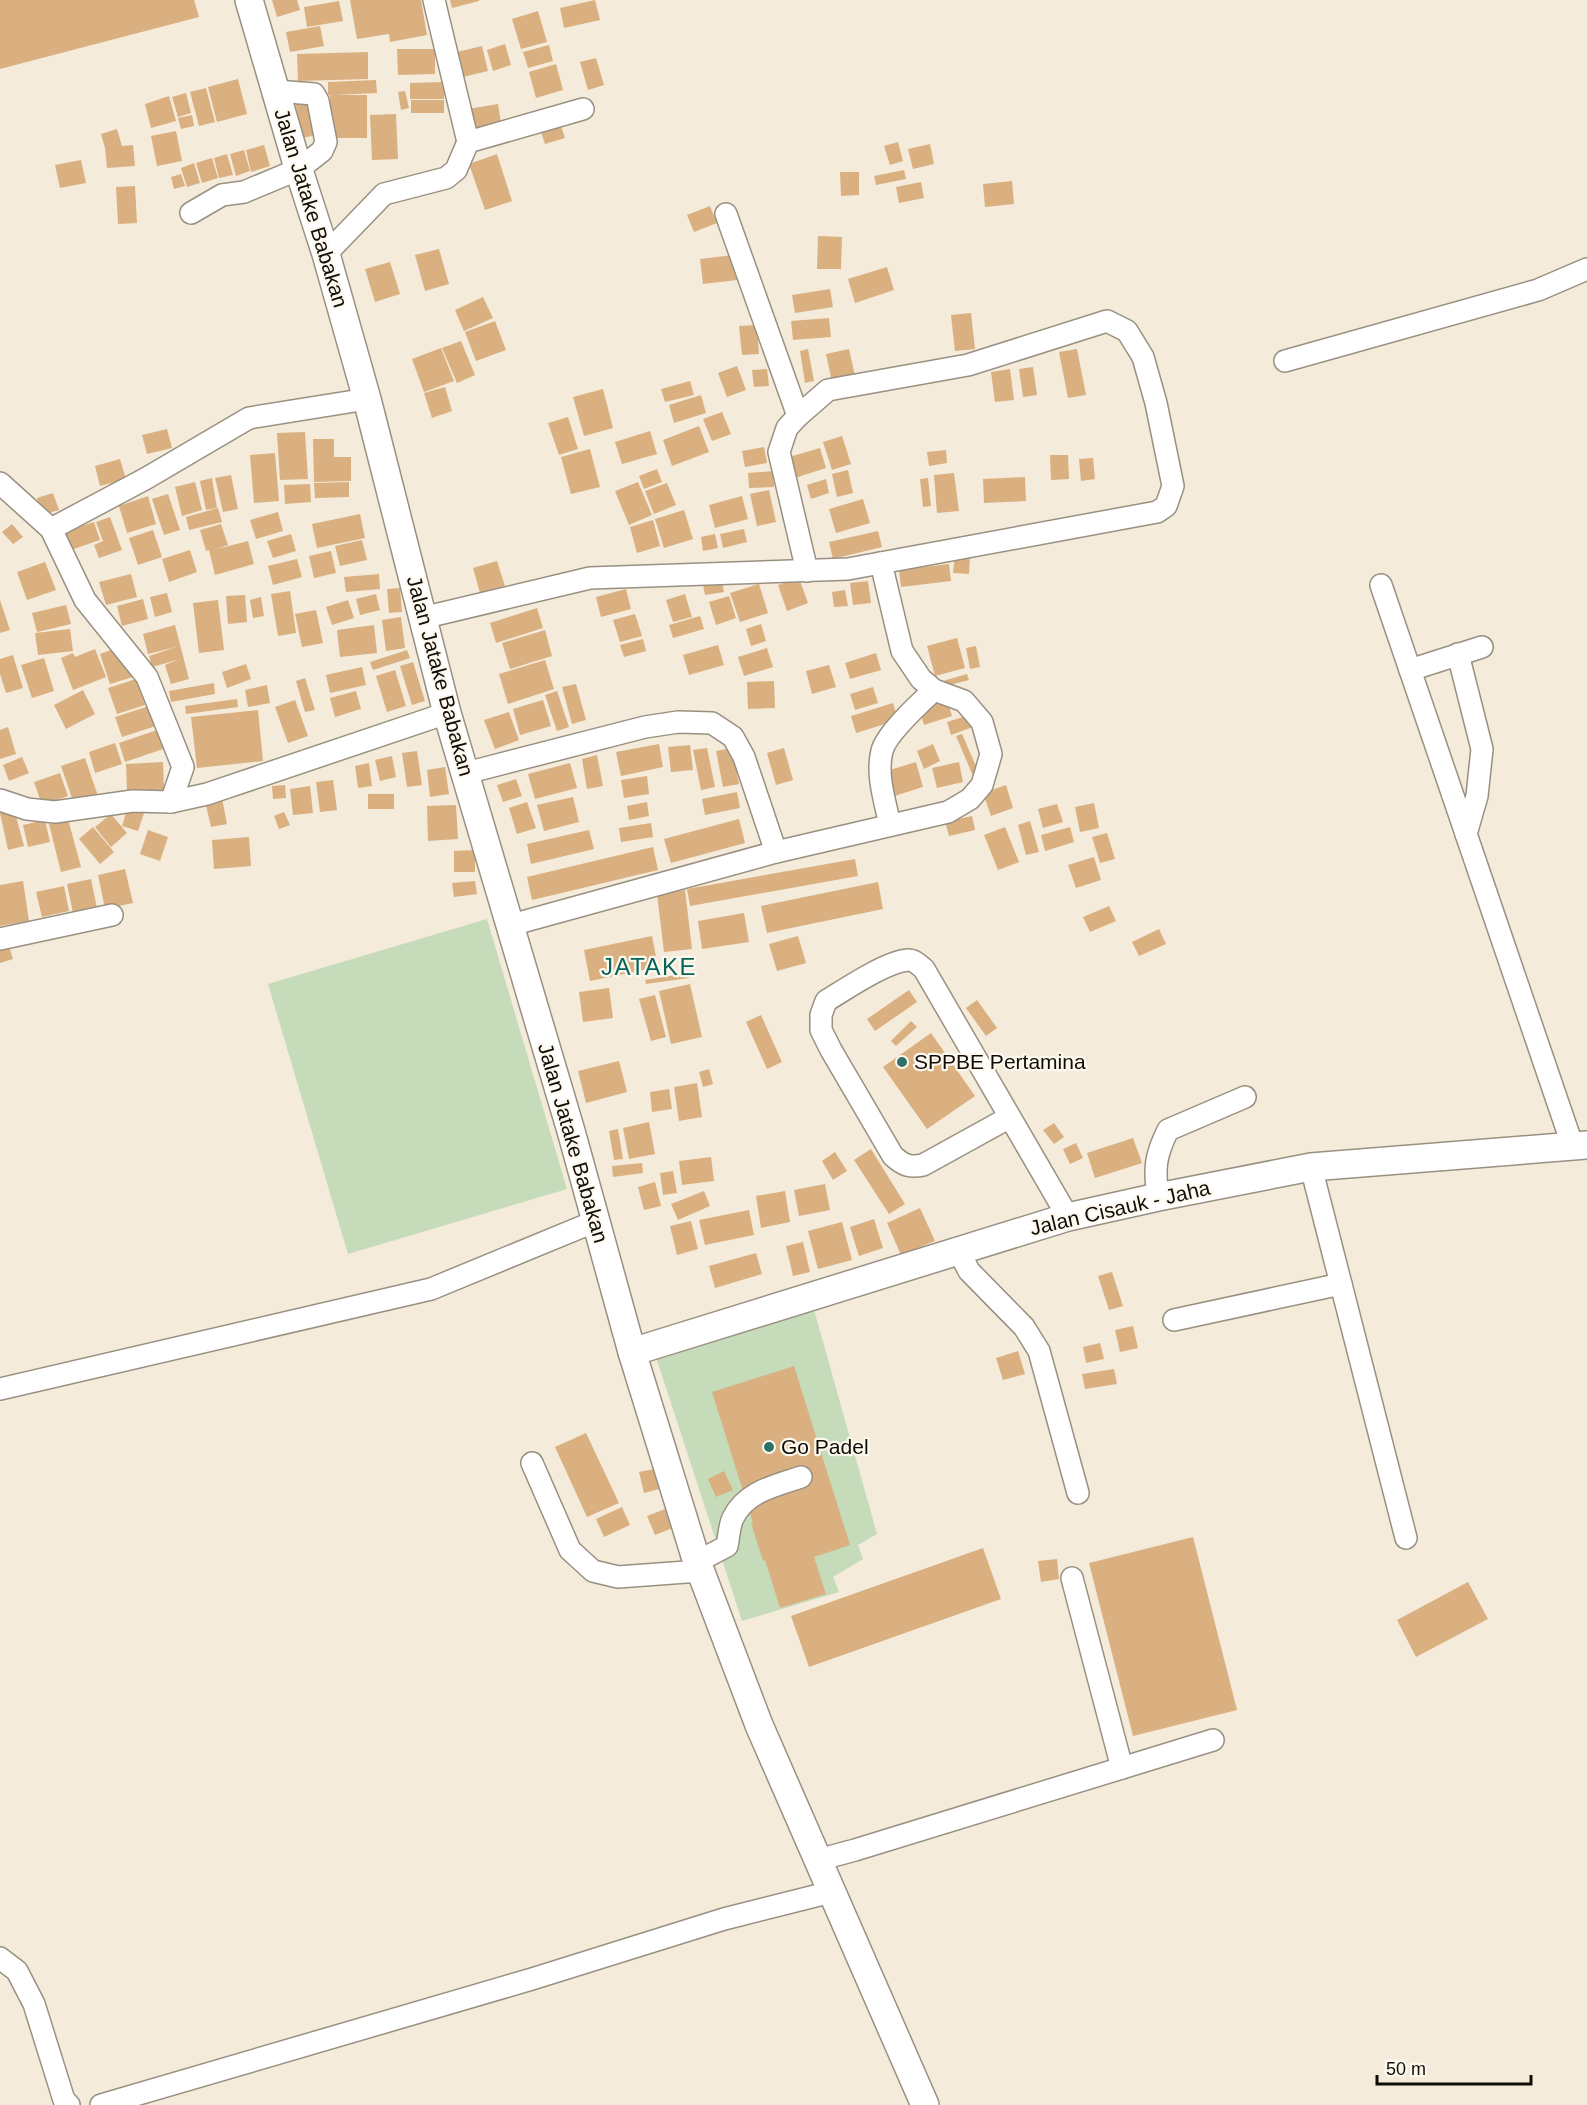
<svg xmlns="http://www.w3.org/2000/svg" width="1587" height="2105" font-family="Helvetica,sans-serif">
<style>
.green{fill:#c5dbba}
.building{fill:#dab080}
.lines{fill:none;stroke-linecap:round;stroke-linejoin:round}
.minor-casing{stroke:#999081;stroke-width:24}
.major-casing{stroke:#999081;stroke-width:30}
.minor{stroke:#fff;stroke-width:21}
.major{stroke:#fff;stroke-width:27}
.poi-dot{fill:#2d7267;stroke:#fef9ef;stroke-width:2}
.labels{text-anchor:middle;stroke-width:4.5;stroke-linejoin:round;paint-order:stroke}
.street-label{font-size:21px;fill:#100c07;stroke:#fef9ef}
.poi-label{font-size:21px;fill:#100c07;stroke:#fef9ef;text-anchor:start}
.quarter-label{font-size:24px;letter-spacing:1.5px;fill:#066459;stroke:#fef9ef}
</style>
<rect width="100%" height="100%" fill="#f4ebdb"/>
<g class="green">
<polygon points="487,919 567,1189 348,1254 268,984"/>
<polygon points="814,1310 877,1534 858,1545 863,1559 833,1577 839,1592 742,1621 657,1360"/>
</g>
<g class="building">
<polygon points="0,0 194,0 199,17 0,69"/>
<polygon points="272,0 297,0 300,10 277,17"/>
<polygon points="350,0 421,0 427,35 390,42 389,34 357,39"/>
<polygon points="450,0 479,0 479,1 452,8"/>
<polygon points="595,0 600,20 564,28 560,8"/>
<polygon points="339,1 343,21 307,27 304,7"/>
<polygon points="538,11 547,42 521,49 512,19"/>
<polygon points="320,26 324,46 290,52 286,32"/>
<polygon points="505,44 511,65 493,71 487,50"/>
<polygon points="549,45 553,61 528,68 523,52"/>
<polygon points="482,46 488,71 463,77 457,52"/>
<polygon points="397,49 435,49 435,74 398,75"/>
<polygon points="368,52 368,79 298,81 297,54"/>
<polygon points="596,58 604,85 588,90 580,62"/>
<polygon points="556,64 563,90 536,98 529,72"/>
<polygon points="238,79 247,114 217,122 208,87"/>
<polygon points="376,80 377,93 335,95 367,95 367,138 330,138 330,95 328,95 328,82"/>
<polygon points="444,82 444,99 410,99 410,83"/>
<polygon points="206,88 215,122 199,126 190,92"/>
<polygon points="405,91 409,108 401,110 398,92"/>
<polygon points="186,93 191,113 178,117 172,97"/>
<polygon points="169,96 176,121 151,128 145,104"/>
<polygon points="309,99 316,135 303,138 295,102"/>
<rect x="411" y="100" width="33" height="13"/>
<polygon points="498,104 501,123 471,129 468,109"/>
<polygon points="396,114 398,159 372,160 370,115"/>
<polygon points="192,115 194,126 181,129 178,118"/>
<polygon points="558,117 565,138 545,144 538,123"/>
<polygon points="117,129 122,146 133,145 135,166 107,168 105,148 101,134"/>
<polygon points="176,131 182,161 157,166 151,136"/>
<polygon points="898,142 903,161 890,165 884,146"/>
<polygon points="930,144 934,164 913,169 908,149"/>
<polygon points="264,145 270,166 251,172 246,150"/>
<polygon points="244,150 250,171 236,176 230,154"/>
<polygon points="227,154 233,175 219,178 214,158"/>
<polygon points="497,154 512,201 485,210 469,164"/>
<polygon points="212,158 218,178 202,183 196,163"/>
<polygon points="81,160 86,183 60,188 55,165"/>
<polygon points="194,163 200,183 187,187 181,168"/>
<polygon points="904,170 906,179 876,185 874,176"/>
<polygon points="840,172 859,172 859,195 841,196"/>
<polygon points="181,174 185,186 174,189 171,177"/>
<polygon points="1012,181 1014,204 985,207 983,184"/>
<polygon points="921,182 924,198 899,203 896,187"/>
<polygon points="135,186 137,223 118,224 116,187"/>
<polygon points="710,206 717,223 694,232 687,215"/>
<polygon points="818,236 842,237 841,269 817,269"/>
<polygon points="439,249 449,284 425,291 415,255"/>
<polygon points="734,255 737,280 703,284 700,259"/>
<polygon points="390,262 400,294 375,302 365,269"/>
<polygon points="887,267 894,290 855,303 848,279"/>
<polygon points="830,289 833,307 795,313 792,295"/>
<polygon points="483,297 493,318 464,331 455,310"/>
<polygon points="971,313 975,349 955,351 951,315"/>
<polygon points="829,318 831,337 793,340 791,321"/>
<polygon points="495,321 506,350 476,361 465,332"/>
<polygon points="757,325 759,354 742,355 739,326"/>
<polygon points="461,341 475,375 457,383 442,348"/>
<polygon points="441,348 454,381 424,392 412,359"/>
<polygon points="808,349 814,381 805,383 800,351"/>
<polygon points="849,349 855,376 832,382 826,354"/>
<polygon points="1077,349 1086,395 1068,398 1059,352"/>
<polygon points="737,366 746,390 727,397 718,373"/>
<polygon points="1033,367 1037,395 1023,397 1019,369"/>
<polygon points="767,369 769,386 754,387 752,370"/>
<polygon points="1010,369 1014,400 995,402 991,372"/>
<polygon points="690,381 694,395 665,402 661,389"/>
<polygon points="445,387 452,411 432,418 424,393"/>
<polygon points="603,389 613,428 584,436 573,397"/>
<polygon points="701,395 706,413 674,423 669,405"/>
<polygon points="722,412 731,434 712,441 703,419"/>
<polygon points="568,417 578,449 559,455 548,423"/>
<polygon points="699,426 709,452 672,466 663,440"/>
<polygon points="167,429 172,448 147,454 142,435"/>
<polygon points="650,431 657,454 622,464 615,442"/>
<polygon points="305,432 308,479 280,480 277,433"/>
<polygon points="842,436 851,464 832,470 823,442"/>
<polygon points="313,439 334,439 334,457 351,457 351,481 314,482"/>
<polygon points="764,447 767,463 745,467 742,451"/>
<polygon points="820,448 826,468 795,478 789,457"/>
<polygon points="590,449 600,487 571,494 561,457"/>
<polygon points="946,450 947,463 929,466 927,452"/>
<polygon points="275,453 279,501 254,503 250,455"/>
<polygon points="1050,455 1068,455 1069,479 1051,480"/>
<polygon points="1093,458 1095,479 1081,481 1079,459"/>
<polygon points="120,459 126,479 100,486 95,466"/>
<polygon points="657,469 662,482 644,489 639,476"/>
<polygon points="848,470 853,493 837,497 832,474"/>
<polygon points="773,471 774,487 749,488 748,473"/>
<polygon points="954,473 959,511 937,513 934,475"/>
<polygon points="231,475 238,509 223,512 215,478"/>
<polygon points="1025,477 1026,501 984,503 983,479"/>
<polygon points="212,478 217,508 206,510 200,481"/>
<polygon points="928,478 931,506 923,507 920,479"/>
<polygon points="826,479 829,493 811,499 807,485"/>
<polygon points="195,482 202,510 182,516 175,487"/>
<polygon points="349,482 349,497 315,498 314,483"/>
<polygon points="638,482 652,515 629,525 615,491"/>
<polygon points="667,483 676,505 654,514 645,491"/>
<polygon points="310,484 311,502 285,504 284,485"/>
<polygon points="769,490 776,522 757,526 750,494"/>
<polygon points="53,493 59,510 42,515 37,498"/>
<polygon points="168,494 180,530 164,535 152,499"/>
<polygon points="148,496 156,524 127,533 119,506"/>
<polygon points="742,496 748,519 715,528 709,505"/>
<polygon points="863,499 870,523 836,533 829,509"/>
<polygon points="218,508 222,522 189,530 186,517"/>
<polygon points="684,510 693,539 664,548 655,519"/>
<polygon points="278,512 283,531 256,539 250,520"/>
<polygon points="360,514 365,538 317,548 312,524"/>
<polygon points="110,517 122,550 99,558 94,545 103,541 96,522"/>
<polygon points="653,520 660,546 637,553 630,527"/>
<polygon points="94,522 100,540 71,550 65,531"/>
<polygon points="12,524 23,537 13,544 2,532"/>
<polygon points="221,524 228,545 217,549 248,541 254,564 215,575 209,550 206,551 200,530"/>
<polygon points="744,529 747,542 723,548 720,534"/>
<polygon points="153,530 162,557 138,565 129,538"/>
<polygon points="878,531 882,547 833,559 829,542"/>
<polygon points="291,534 296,551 273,558 267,541"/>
<polygon points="715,534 718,548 703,551 701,537"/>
<polygon points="362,540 367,560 340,566 335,546"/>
<polygon points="190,550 197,572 169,582 162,559"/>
<polygon points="331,551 336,573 314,578 309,556"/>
<polygon points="955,555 970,556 969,574 953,573"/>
<polygon points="297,559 302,577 273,585 268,566"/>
<polygon points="497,561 505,586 480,593 473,568"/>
<polygon points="45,562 56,590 27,600 17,572"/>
<polygon points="949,564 951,581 901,587 899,570"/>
<polygon points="131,574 137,597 106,605 99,582"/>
<polygon points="379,574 380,589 346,592 344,577"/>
<polygon points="799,578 808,603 787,611 778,585"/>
<polygon points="722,581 724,592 705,595 703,585"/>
<polygon points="868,581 871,603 853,605 850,583"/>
<polygon points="759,584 768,613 740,622 730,593"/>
<polygon points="400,588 402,612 389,613 387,589"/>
<polygon points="626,589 631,609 601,617 596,597"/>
<polygon points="845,590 848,606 834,607 832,592"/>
<polygon points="290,591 296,633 278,636 271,594"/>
<polygon points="167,593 172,612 155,617 150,597"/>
<polygon points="376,594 380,610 360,615 356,599"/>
<polygon points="685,594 692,617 673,622 666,600"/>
<polygon points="245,595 247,622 228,624 226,596"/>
<polygon points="729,596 736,618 716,625 709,602"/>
<polygon points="261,597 264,616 253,618 250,600"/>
<polygon points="143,599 148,619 122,626 117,606"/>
<polygon points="0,600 10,630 0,633"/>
<polygon points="218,600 224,650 199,653 193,603"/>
<polygon points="348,600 354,618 332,625 326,607"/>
<polygon points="66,605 71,624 37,632 32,613"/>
<polygon points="537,608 543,628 496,643 490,623"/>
<polygon points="316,610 323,643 302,647 295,614"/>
<polygon points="635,614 642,636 620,642 613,620"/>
<polygon points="700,616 704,629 673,638 669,625"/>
<polygon points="401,617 405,648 386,651 382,620"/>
<polygon points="761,624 766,641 751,646 746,629"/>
<polygon points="175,625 189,679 171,684 165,665 177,660 152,667 149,656 176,647 148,654 143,634"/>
<polygon points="374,625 377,653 340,657 337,630"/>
<polygon points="70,629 73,651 38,655 35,633"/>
<polygon points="545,630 552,656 510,669 502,643"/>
<polygon points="957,638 965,668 935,676 927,646"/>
<polygon points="643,639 646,651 624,657 620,645"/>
<polygon points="718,645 724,665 689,675 683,655"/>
<polygon points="976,646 980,667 970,669 966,648"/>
<polygon points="119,647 133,677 110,684 100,654"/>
<polygon points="767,648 773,667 744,676 738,657"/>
<polygon points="95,649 106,677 73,690 61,658 73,653 75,657"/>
<polygon points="407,650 410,658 373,670 370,662"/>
<polygon points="876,653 881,670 850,679 845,663"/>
<polygon points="13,655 23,688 6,693 0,674 0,659"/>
<polygon points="44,658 54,691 32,698 21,665"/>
<polygon points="545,660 554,689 508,704 499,674"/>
<polygon points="413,662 425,701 412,705 400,666"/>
<polygon points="246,664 251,679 227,688 222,672"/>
<polygon points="829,665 836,687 812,694 806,671"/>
<polygon points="362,667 366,685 330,693 326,675"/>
<polygon points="395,670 406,706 387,712 376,676"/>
<polygon points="967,674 969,680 938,688 936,683"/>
<polygon points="305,678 315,710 305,712 296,681"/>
<polygon points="136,679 145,705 117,714 108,688"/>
<polygon points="774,681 775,708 748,709 747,682"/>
<polygon points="214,683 215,694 171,702 169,691"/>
<polygon points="576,684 586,720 572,724 562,687"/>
<polygon points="267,685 270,703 248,707 245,690"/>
<polygon points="873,687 878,703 855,710 850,694"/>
<polygon points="83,690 95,714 66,729 54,705"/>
<polygon points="356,691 361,709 335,717 330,698"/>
<polygon points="557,691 569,727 557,731 545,695"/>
<polygon points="237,699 238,707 186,714 185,706"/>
<polygon points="947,699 952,716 924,725 919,708"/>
<polygon points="295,700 308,736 288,743 275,707"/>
<polygon points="543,700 551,726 520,735 513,709"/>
<polygon points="893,703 898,720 856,733 851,716"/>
<polygon points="149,706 156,726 122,737 115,717"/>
<polygon points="258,710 263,761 197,768 191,717"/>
<polygon points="509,712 519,740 495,749 484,720"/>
<polygon points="969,715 973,727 951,735 947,722"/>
<polygon points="8,727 16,754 0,759 0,730"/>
<polygon points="157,730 163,749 125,762 119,743"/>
<polygon points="962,734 979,773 973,776 956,736"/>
<polygon points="115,743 122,764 95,773 89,752"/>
<polygon points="659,744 663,767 621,776 616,752"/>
<polygon points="933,744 940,761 924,769 917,751"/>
<polygon points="690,745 693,770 671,772 668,747"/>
<polygon points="707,748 715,787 701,790 693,750"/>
<polygon points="732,748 739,784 723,787 716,751"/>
<polygon points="784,748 793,780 776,785 767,753"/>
<polygon points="417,751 422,785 407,787 402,753"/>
<polygon points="597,755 603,786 587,789 582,759"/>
<polygon points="392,756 396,777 380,781 375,760"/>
<polygon points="22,757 29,773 9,781 3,765"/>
<polygon points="85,758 98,796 74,804 61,766"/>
<polygon points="163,762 164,790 127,792 126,764"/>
<polygon points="916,762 923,787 891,797 883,772"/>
<polygon points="959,762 963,782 937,788 932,768"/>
<polygon points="369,763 372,786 358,788 355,766"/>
<polygon points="570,763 577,788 535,799 528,774"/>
<polygon points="445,767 449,794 430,797 427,770"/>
<polygon points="60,773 68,796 42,805 34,782"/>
<polygon points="647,776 649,794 624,798 621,780"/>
<polygon points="516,779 522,796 503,802 497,785"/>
<polygon points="333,780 337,810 320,812 316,782"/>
<polygon points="285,785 286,798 273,799 272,786"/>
<polygon points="1006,785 1013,808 991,816 983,793"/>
<polygon points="310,786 313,813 293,815 290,789"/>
<polygon points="737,792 740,808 705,815 702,799"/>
<rect x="368" y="794" width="26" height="15"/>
<polygon points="573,797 579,822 544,831 537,805"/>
<polygon points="222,798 227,824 211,827 205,801"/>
<polygon points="527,802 536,828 517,834 509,808"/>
<polygon points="647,802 649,816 629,820 627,806"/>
<polygon points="1094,803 1099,828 1080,832 1075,807"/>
<polygon points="1057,804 1063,822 1043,828 1038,809"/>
<polygon points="456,805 458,839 428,841 427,806"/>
<polygon points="128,806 145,810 138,831 122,826"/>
<polygon points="14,809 24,846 8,850 0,813"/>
<polygon points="284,812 290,825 279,829 274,816"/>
<polygon points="111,814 127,833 111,847 95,827"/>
<polygon points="972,816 975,830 949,836 945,822"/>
<polygon points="68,819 81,867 61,872 49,824"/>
<polygon points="739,819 745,843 671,863 664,839"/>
<polygon points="45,820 50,842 28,847 23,825"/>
<polygon points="1030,821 1039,852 1026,855 1018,825"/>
<polygon points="651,823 653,837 621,842 619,828"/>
<polygon points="93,827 114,852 100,864 79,839"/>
<polygon points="1005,827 1019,862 998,870 984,835"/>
<polygon points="1070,827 1074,842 1045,851 1041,835"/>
<polygon points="148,830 168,837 160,861 140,854"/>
<polygon points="589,830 594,849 531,864 527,844"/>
<polygon points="1107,833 1115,859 1100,863 1092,837"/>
<polygon points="249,837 251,866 214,869 212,840"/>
<polygon points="653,847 658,870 532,900 527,877"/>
<polygon points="475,850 475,872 454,872 454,851"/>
<polygon points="1094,857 1101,880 1076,888 1068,865"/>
<polygon points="855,859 858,876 690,906 687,889"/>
<polygon points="125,869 133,903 105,909 98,875"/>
<polygon points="91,879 97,908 73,913 67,884"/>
<polygon points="23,881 29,921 0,926 0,885"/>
<polygon points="475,881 477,894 454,897 452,883"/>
<polygon points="878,882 883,909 767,933 761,906"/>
<polygon points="64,886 69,911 42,917 36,892"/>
<polygon points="685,890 692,949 664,952 657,894"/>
<polygon points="1109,906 1116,921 1090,932 1083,917"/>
<polygon points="744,913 749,942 702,949 698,921"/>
<polygon points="1159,929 1166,944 1139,956 1132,942"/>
<polygon points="652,936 658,967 590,981 584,950"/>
<polygon points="798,936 806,963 777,971 769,944"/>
<polygon points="9,946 13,959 0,963 0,949"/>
<polygon points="689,973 689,978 646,984 645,980"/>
<polygon points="690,984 702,1037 671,1044 659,991"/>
<polygon points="609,988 613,1018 583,1022 579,992"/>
<polygon points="909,990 917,1002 875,1031 867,1019"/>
<polygon points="655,995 666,1037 651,1041 639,999"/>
<polygon points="977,1000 997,1028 986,1036 966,1008"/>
<polygon points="761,1015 782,1062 767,1069 746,1022"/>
<polygon points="911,1021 917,1027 896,1046 891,1041"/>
<polygon points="931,1033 975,1096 927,1129 883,1067"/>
<polygon points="619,1061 627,1092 586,1103 578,1071"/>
<polygon points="709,1069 713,1084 703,1087 699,1072"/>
<polygon points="697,1083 702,1117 679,1121 674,1087"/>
<polygon points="669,1089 672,1109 652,1112 650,1092"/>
<polygon points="649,1122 655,1154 629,1159 623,1128"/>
<polygon points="1054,1123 1064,1137 1054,1144 1043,1130"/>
<polygon points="618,1129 623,1159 614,1160 609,1131"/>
<polygon points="1133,1138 1142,1163 1095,1178 1087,1153"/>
<polygon points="1076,1143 1083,1158 1070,1164 1063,1149"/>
<polygon points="871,1149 905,1204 889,1214 854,1160"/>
<polygon points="835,1152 847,1171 833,1180 822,1161"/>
<polygon points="711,1157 714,1181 682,1185 679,1161"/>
<polygon points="642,1163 643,1173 613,1177 612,1166"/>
<polygon points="673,1171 677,1193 663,1195 660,1173"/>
<polygon points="655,1182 661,1206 644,1210 638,1187"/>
<polygon points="825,1184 830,1210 799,1216 794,1190"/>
<polygon points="704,1191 710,1206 678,1220 671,1204"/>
<polygon points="785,1191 790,1222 761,1228 756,1196"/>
<polygon points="920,1208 935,1241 901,1255 887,1223"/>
<polygon points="749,1210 754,1235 705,1245 699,1220"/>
<polygon points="874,1219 883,1248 859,1256 850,1227"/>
<polygon points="691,1221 698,1249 677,1255 670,1226"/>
<polygon points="842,1222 852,1260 818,1269 808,1231"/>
<polygon points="803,1242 810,1272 793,1276 786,1246"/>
<polygon points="756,1253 762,1274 715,1288 709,1266"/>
<polygon points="1112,1272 1123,1306 1109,1310 1098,1276"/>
<polygon points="1133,1326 1138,1348 1120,1352 1115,1330"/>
<polygon points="1100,1343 1104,1359 1086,1363 1083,1347"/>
<polygon points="1018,1351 1025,1374 1003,1380 996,1358"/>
<polygon points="794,1366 850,1545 814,1557 826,1594 780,1608 765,1560 763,1561 751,1523 753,1523 712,1392"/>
<polygon points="1114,1369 1117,1384 1085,1389 1082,1374"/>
<polygon points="586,1433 619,1503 587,1517 555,1447"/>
<polygon points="659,1468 663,1488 644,1493 639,1472"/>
<polygon points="724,1471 733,1490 716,1497 708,1479"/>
<polygon points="622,1507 630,1525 604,1537 596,1519"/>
<polygon points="668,1508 675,1527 655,1535 647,1516"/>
<polygon points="1193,1537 1237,1710 1133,1736 1089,1563"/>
<polygon points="983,1548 1001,1599 809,1667 791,1616"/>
<polygon points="1057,1559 1059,1579 1041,1582 1038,1561"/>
<polygon points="1468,1582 1488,1619 1416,1657 1397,1620"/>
</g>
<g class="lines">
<defs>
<g id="minor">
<polyline points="434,0 468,142"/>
<polyline points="191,213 222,195 244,192 299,169 322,151 326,142 318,101 314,94 276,91"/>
<polyline points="326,254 384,194 446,178 456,170 468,142 583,109"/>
<polyline points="1285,361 1538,290 1587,269"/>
<polyline points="798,416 787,428 779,452 807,571"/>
<polyline points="0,483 51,529 85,600 147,677 183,767 171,802"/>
<polyline points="51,529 145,479 249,418 367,399"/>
<polyline points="1381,585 1573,1147"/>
<polyline points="422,618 590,578 848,569 1157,512 1166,506 1173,486 1156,403 1143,357 1127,331 1107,321 968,365 828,390 798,416 726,214"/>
<polyline points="1458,654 1482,749 1477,796 1466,834"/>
<polyline points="1410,670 1482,647"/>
<polyline points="466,773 645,727 678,722 712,723 733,737 744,757 776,852"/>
<polyline points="0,800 27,809 55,812 133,801 171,802 207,794 447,713"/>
<path d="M890,825c-5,-24 -14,-50 -8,-74 4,-17 38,-48 52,-61"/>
<polyline points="511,925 776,852 948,812 970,799 982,785 991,754 982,722 964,701 934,690 921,679 902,651 881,563"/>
<polyline points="0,939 112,915"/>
<path d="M1010,1117l-87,48c-13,3 -20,0 -30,-9l-62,-106 -10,-20v-15l5,-14c20,-12 59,-39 82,-41 7,0 11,5 16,9 48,83 96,165 144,248"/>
<polyline points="1311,1167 1406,1538"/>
<path d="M1158,1197c-4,-28 -3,-41 10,-67l77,-33"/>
<polyline points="959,1252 969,1271 1024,1327 1039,1351 1078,1493"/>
<polyline points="1174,1320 1341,1284"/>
<polyline points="0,1389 431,1289 596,1221"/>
<polyline points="532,1463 570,1550 593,1571 618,1577 700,1571"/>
<path d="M696,1559l14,-4 17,-9c2,-9 2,-20 6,-28 13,-27 42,-32 68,-41"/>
<polyline points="1072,1578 1122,1768"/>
<polyline points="818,1860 855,1850 1213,1740"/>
<polyline points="0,1958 17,1971 34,2004 64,2100 69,2105"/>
<polyline points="101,2105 532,1979 724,1919 831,1892"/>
</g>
<g id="major">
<polyline points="249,0 296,161 326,254 367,399 447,713 571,1131 632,1352 696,1559 759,1725 925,2105"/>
<polyline points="632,1352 1068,1217 1158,1197 1311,1167 1587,1145"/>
</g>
</defs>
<use href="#minor" class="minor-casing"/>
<use href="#major" class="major-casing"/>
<use href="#minor" class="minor"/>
<use href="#major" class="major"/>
</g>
<g class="poi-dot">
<circle cx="902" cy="1062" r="6"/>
<circle cx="769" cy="1447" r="6"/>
</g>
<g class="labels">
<g class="street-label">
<text transform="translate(311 208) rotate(73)" y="7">Jalan Jatake Babakan</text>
<text transform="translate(440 676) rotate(75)" y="7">Jalan Jatake Babakan</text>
<text transform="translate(573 1143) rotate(74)" y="7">Jalan Jatake Babakan</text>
<text transform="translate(1120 1208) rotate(-13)" y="7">Jalan Cisauk - Jaha</text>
</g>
<g class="poi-label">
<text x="914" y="1069">SPPBE Pertamina</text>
<text x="781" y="1454">Go Padel</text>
</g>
<g class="quarter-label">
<text x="649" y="975">JATAKE</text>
</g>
</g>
<path d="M1377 2075v9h154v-9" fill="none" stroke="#100c07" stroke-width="3"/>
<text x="1386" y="2075" font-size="18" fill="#100c07" stroke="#fef9ef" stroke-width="4.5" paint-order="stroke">50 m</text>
</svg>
